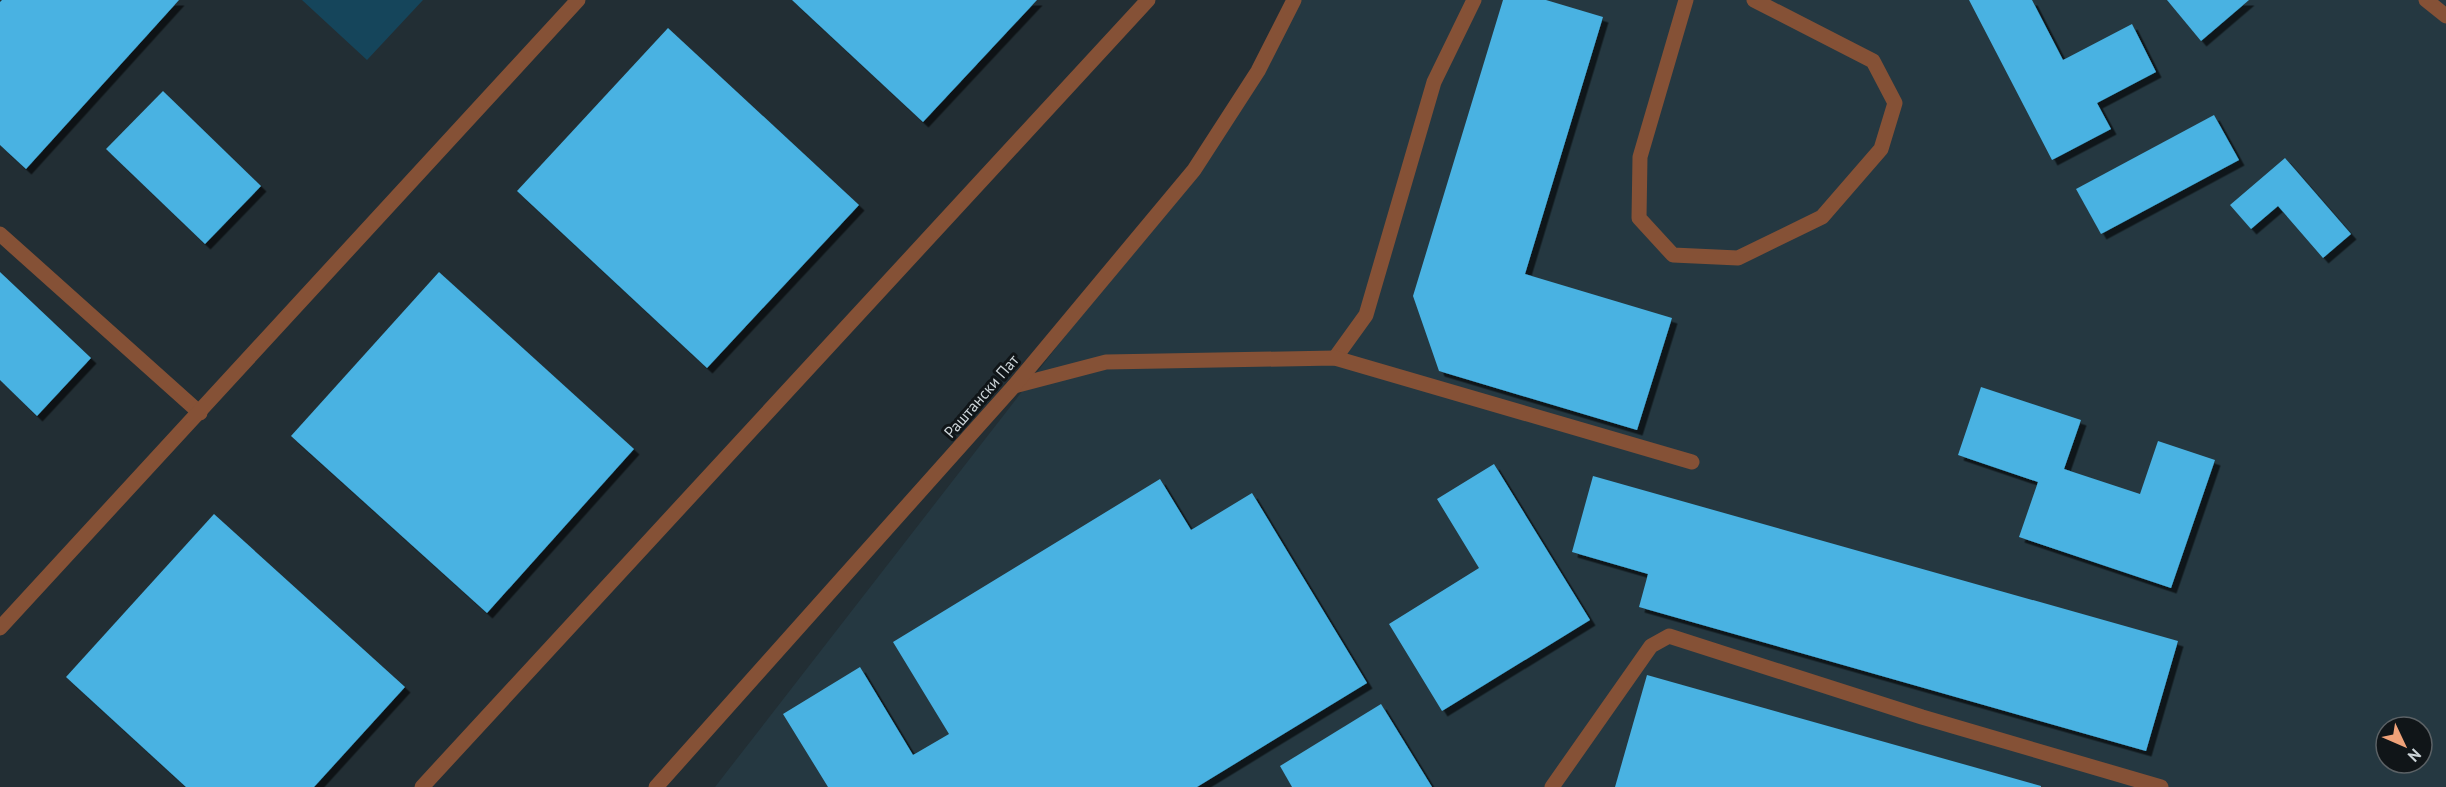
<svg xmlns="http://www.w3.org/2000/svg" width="2446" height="787" font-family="'PT Sans',sans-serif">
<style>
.built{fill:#253841;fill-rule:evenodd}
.green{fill:#15455b}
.building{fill:#48b2e2;filter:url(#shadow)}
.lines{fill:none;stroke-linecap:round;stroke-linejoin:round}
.minor{stroke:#855136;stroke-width:15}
.labels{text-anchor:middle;stroke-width:6;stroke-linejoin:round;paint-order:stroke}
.street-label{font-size:16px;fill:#ccd4d8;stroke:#101518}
</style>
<defs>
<filter id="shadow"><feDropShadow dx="5.5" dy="5.5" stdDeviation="0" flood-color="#0009"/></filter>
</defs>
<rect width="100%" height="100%" fill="#222e34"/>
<path class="built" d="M1294,0h1152v787h-1731l479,-617zM2386,727h36v36h-36z"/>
<polygon class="green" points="302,0 423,0 367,60"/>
<g class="building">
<polygon points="2,0 179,0 26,169 0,145 0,2"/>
<polygon points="792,0 1037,0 923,122"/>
<polygon points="1503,0 1546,0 1603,17 1525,274 1672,318 1637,430 1439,371 1413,296"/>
<polygon points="1969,0 2032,0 2063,60 2132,24 2156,72 2097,103 2111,129 2052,160"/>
<polygon points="2167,0 2249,0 2201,41"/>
<polygon points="668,28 859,205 707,368 517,191"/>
<polygon points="163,91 261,186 205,244 106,149"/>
<polygon points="2214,115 2239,160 2101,234 2076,189"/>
<polygon points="2285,158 2351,234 2323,258 2278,206 2251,229 2230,205"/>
<polygon points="0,272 91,358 37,416 0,380"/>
<polygon points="439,272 634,449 487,613 291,436"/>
<polygon points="1981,387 2081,420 2064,469 2140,494 2158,441 2215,460 2171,588 2019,537 2038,482 1958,455"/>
<polygon points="1494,464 1590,620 1442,711 1389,624 1479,568 1437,499"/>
<polygon points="1593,476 2178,641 2146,751 1639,607 1648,574 1572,552"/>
<polygon points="1160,479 1191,530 1252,493 1367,683 1197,787 828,787 783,714 860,667 913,755 949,734 893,642"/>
<polygon points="214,514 405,687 314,787 186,787 66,677"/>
<polygon points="1647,675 2041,786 2041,787 1615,787"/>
<polygon points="1381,704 1432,787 1292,787 1280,766"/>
</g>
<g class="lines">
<g class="minor">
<polyline points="1686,0 1640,157 1639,218 1673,255 1738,258 1822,217 1881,149 1895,103 1873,61 1754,0"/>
<polyline points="2426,0 2446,16"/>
<polyline points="0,234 200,413"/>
<polyline points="1335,358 1366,315 1434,82 1474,0"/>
<polyline points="1014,386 1106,362 1335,358 1692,462"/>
<polyline points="0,628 578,0"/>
<polyline points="422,787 1148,0"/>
<polyline points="656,787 1014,386 1194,170 1258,71 1294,0"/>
<polyline points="1552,787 1651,646 1669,636 1922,717 2161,787"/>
</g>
</g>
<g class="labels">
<g class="street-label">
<text transform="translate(981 396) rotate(-49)" y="6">Раштански Пат</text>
</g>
</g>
<g transform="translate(2404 745) rotate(134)"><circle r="28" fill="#101518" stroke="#5b6165" stroke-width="1.5"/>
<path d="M0-4.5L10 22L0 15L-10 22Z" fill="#f0a279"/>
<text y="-9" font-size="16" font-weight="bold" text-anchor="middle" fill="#ccd4d8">N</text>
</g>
</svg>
